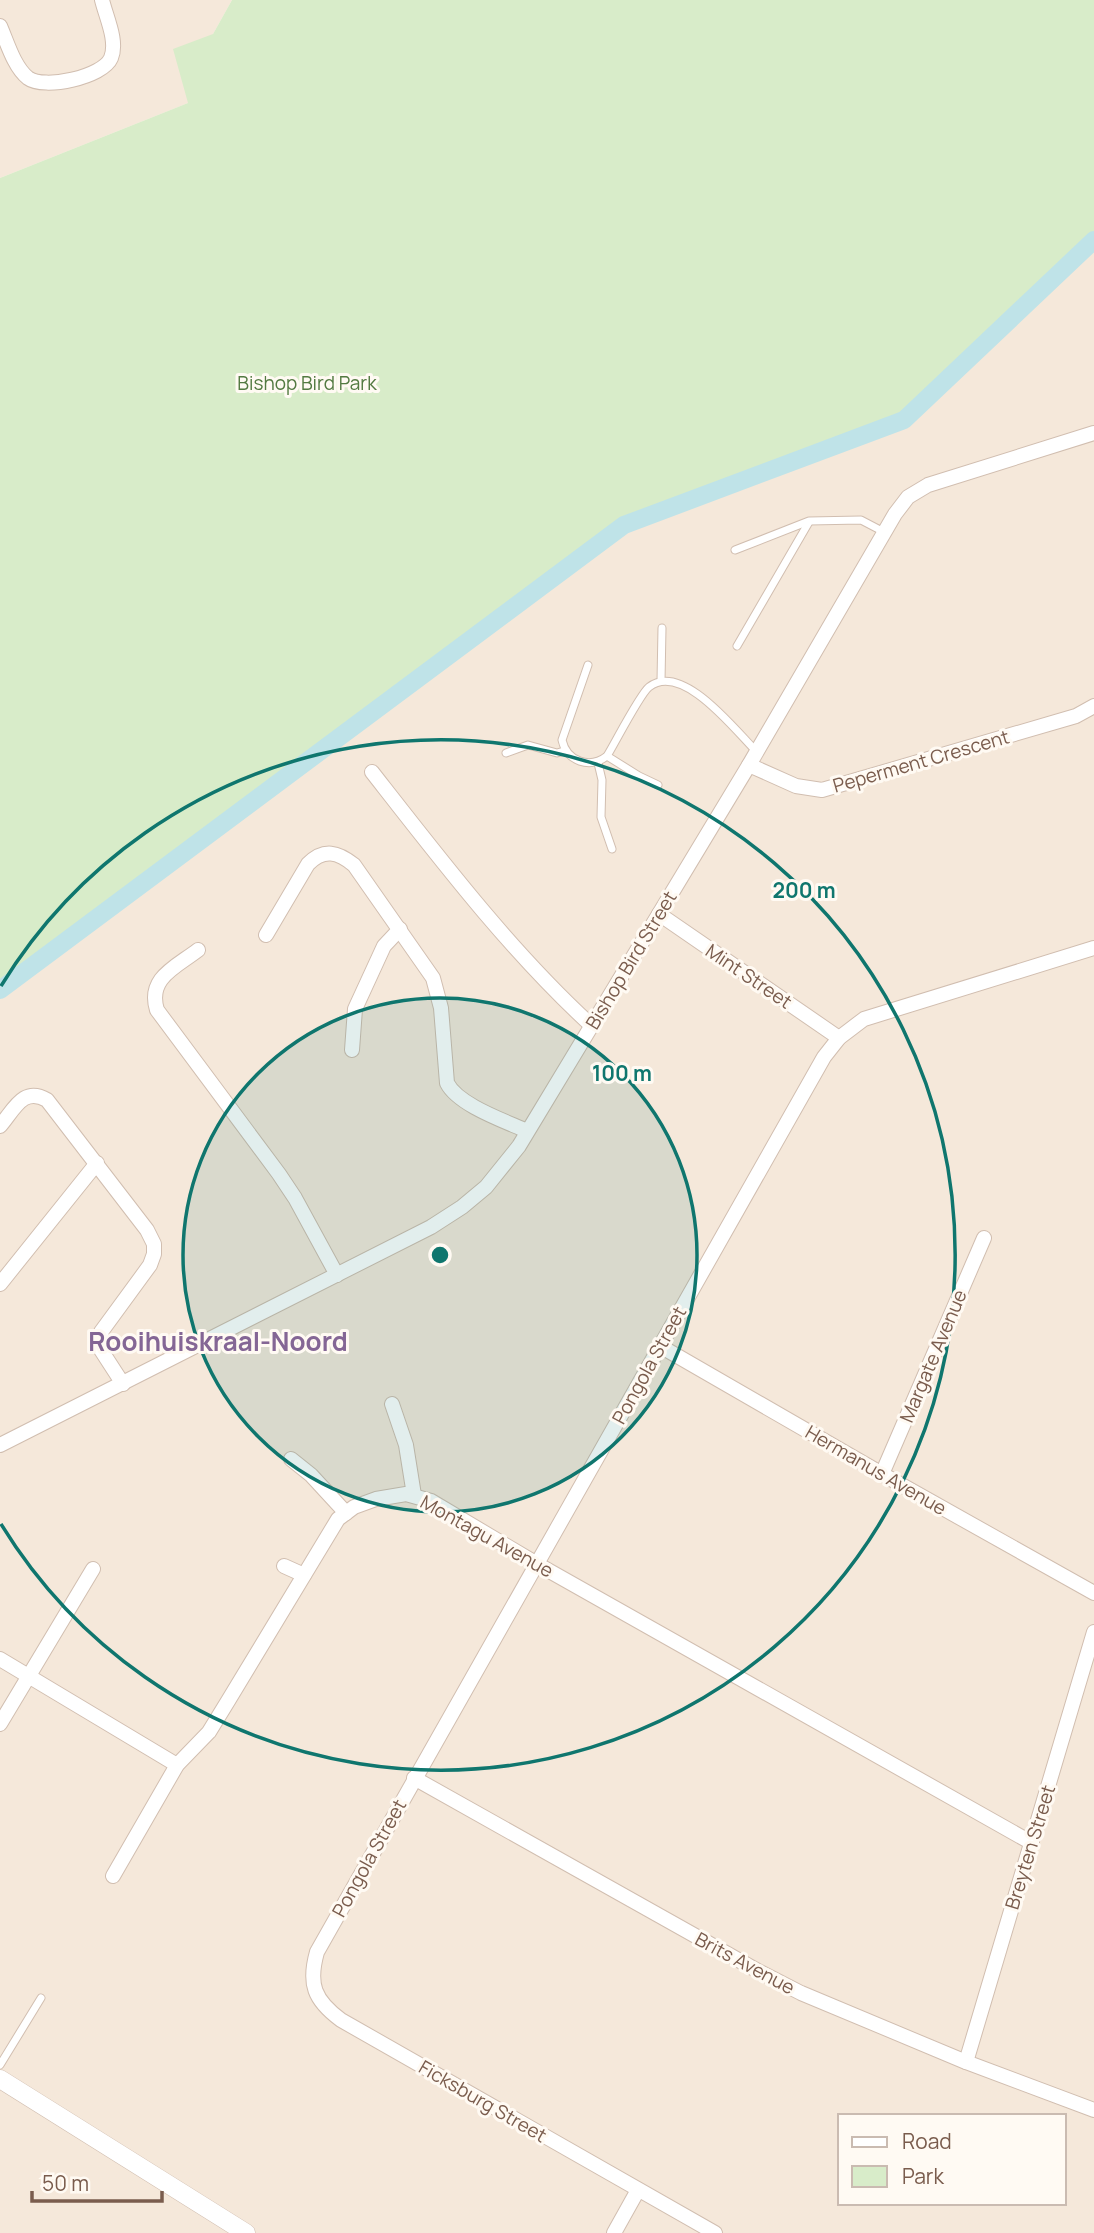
<svg xmlns="http://www.w3.org/2000/svg" width="1094" height="2233" font-family="Manrope,sans-serif">
<style>
.residential{fill:#f5e8da;fill-rule:evenodd}
.green{fill:#d8ecc9}
.lines{fill:none;stroke-linecap:round;stroke-linejoin:round}
.canal{stroke:#bfe3e8;stroke-width:18}
.service-casing{stroke:#d1beb0;stroke-width:9}
.minor-casing{stroke:#d1beb0;stroke-width:16}
.tertiary-casing{stroke:#d1beb0;stroke-width:19}
.service{stroke:#fff;stroke-width:7}
.minor{stroke:#fff;stroke-width:14}
.tertiary{stroke:#fff;stroke-width:18}
.ring{fill:none;stroke:#0f766e;stroke-width:3.5}
.labels{text-anchor:middle;stroke-width:6;stroke-linejoin:round;paint-order:stroke}
.park-label{font-size:19px;fill:#537a41;stroke:#fffaf3}
.street-label{font-size:19px;fill:#7a5c4d;stroke:#fffaf3}
.district-label{font-size:26px;font-weight:bold;fill:#846695;stroke:#fffaf3}
.centre{fill:#0f766e;stroke:#fffaf3;stroke-width:3.5}
.ring-label{font-size:21px;text-anchor:middle;font-weight:bold;fill:#0f766e;stroke:#fffaf3;stroke-width:6;stroke-linejoin:round;paint-order:stroke}
</style>
<rect width="100%" height="100%" fill="#fdf6ec"/>
<g class="residential">
<polygon points="0,0 232,0 213,34 188,103 0,178"/>
<path d="M1094,240v1993h-1094v-1243l624,-465 280,-105zM840,2116h224v87h-224z"/>
</g>
<polygon class="green" points="232,0 1094,0 1094,240 904,420 624,525 0,990 0,178 188,103 173,49 213,34"/>
<g class="lines">
<polyline class="canal" points="0,990 624,525 904,420 1094,240"/>
<defs>
<g id="service">
<polyline points="735,550 809,521 861,520 884,532"/>
<polyline points="737,646 809,522"/>
<path d="M588,665l-26,75c5,22 28,29 45,16 8,-13 33,-62 42,-69 33,-26 86,43 107,64"/>
<polyline points="661,681 662,628"/>
<polyline points="506,753 528,745 557,753 564,751"/>
<polyline points="607,756 639,776 658,785"/>
<polyline points="598,763 602,780 601,817 612,849"/>
<polyline points="0,2065 41,1998"/>
</g>
<g id="minor">
<path d="M0,26c7,16 14,41 28,52 16,12 75,-1 83,-20 7,-17 -5,-41 -9,-58"/>
<polyline points="749,765 796,786 822,790 1076,716 1094,706"/>
<path d="M372,772c68,87 139,180 220,254"/>
<polyline points="659,914 839,1038"/>
<path d="M266,935l42,-71c16,-16 30,-12 46,1l79,113 8,30 6,75c11,22 58,38 80,48"/>
<path d="M198,950c-22,17 -51,28 -41,60l122,164 16,24 42,77"/>
<polyline points="352,1050 355,1009 384,946 400,929"/>
<path d="M0,1126c14,-16 23,-40 47,-26l100,130 7,14v10l-4,11 -49,67v18l22,34"/>
<polyline points="0,1284 97,1163"/>
<polyline points="660,1346 882,1474 1094,1593"/>
<polyline points="392,1404 406,1445 414,1495"/>
<polyline points="0,1445 431,1227 462,1207 486,1187 519,1146 749,765 895,514 908,497 928,485 1094,433"/>
<polyline points="291,1459 311,1475 346,1513"/>
<polyline points="882,1474 984,1238"/>
<polyline points="284,1566 304,1575"/>
<polyline points="0,1659 177,1765"/>
<polyline points="0,1724 93,1569"/>
<polyline points="414,1778 758,1971 801,1993 966,2062 1094,2110"/>
<polyline points="113,1876 177,1765 209,1732 228,1701 338,1519 354,1507 376,1499 406,1494 431,1501 537,1564 1032,1843"/>
<polyline points="966,2062 1094,1632"/>
<polyline points="614,2233 638,2190"/>
<path d="M715,2233l-374,-213c-27,-20 -33,-36 -24,-68l507,-895 15,-19 25,-19 230,-71"/>
</g>
<polyline id="tertiary" points="0,2079 246,2233"/>
</defs>
<use href="#service" class="service-casing"/>
<use href="#minor" class="minor-casing"/>
<use href="#tertiary" class="tertiary-casing"/>
<use href="#service" class="service"/>
<use href="#minor" class="minor"/>
<use href="#tertiary" class="tertiary"/>
</g>
<circle cx="440" cy="1255" r="257" fill="#0f766e" fill-opacity=".12"/>
<g class="ring">
<circle cx="440" cy="1255" r="257"/>
<path d="M1 986A515 515 0 1 1 1 1524"/>
</g>
<g class="labels">
<g class="park-label">
<text x="307" y="390">Bishop Bird Park</text>
</g>
<g class="street-label">
<text transform="translate(921 761) rotate(-16)" y="7">Peperment Crescent</text>
<text transform="translate(631 960) rotate(-59)" y="7">Bishop Bird Street</text>
<text transform="translate(749 976) rotate(34)" y="7">Mint Street</text>
<text transform="translate(933 1356) rotate(-67)" y="7">Margate Avenue</text>
<text transform="translate(649 1365) rotate(-61)" y="7">Pongola Street</text>
<text transform="translate(876 1470) rotate(30)" y="7">Hermanus Avenue</text>
<text transform="translate(487 1536) rotate(29)" y="7">Montagu Avenue</text>
<text transform="translate(1030 1847) rotate(-73)" y="7">Breyten Street</text>
<text transform="translate(369 1858) rotate(-61)" y="7">Pongola Street</text>
<text transform="translate(745 1963) rotate(28)" y="7">Brits Avenue</text>
<text transform="translate(483 2101) rotate(30)" y="7">Ficksburg Street</text>
</g>
<g class="district-label">
<text x="218" y="1351">Rooihuiskraal-Noord</text>
</g>
</g>
<circle cx="440" cy="1255" r="10" class="centre"/>
<g class="ring-label">
<text x="804" y="898">200 m</text>
<text x="622" y="1081">100 m</text>
</g>
<rect x="838" y="2114" width="228" height="91" fill="#fffaf3" stroke="#cabbb1" stroke-width="2"/>
<rect x="852" y="2137" width="35" height="10" fill="#ffffff" stroke="#cabbb1" stroke-width="2"/>
<text x="902" y="2149" font-size="21" fill="#7a5c4d">Road</text>
<rect x="852" y="2166" width="35" height="21" fill="#d8ecc9" stroke="#cabbb1" stroke-width="2"/>
<text x="902" y="2184" font-size="21" fill="#7a5c4d">Park</text>
<path d="M32 2191v10h130v-10" fill="none" stroke="#7a5c4d" stroke-width="3.5"/>
<text x="42" y="2191" font-size="21" fill="#7a5c4d" stroke="#fffaf3" stroke-width="5" paint-order="stroke">50 m</text>
</svg>
